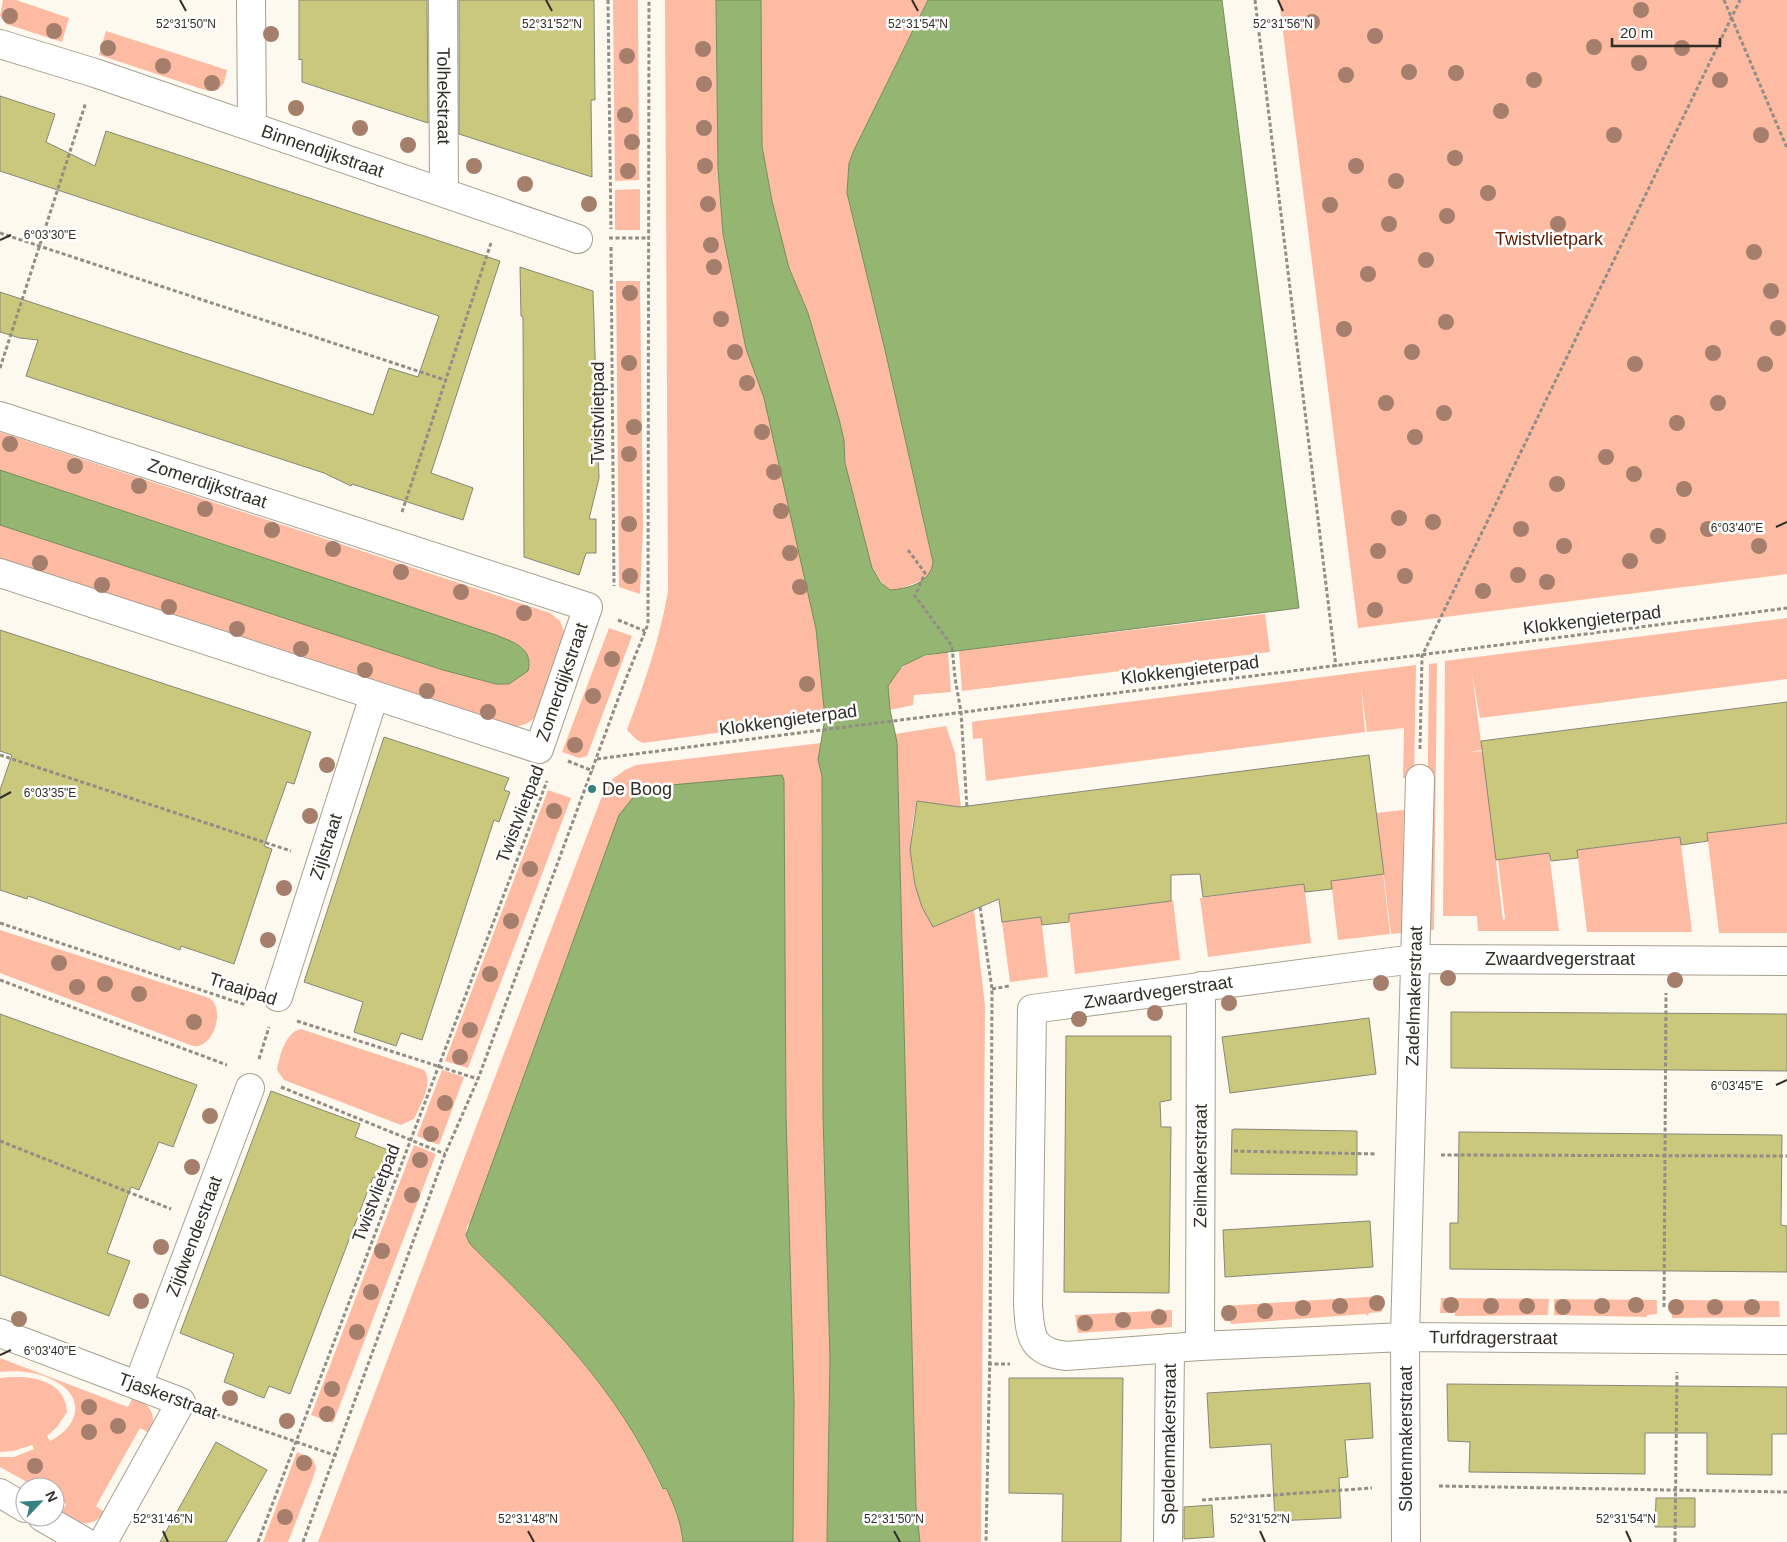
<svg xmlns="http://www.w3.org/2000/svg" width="1787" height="1542" font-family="Arial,sans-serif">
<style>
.green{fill:#fcbba2}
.water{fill:#95b573;stroke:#778c5c}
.building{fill:#cac87d;stroke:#878776}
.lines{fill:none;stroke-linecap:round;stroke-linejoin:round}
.street-casing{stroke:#a7a090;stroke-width:30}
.path{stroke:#928e86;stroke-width:3;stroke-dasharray:4 2.5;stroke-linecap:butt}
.street{stroke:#fff;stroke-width:28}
.tree{fill:#a57f6c}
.ticks{fill:none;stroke:#312e28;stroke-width:2}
.poi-dot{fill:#388181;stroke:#fff;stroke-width:2}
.labels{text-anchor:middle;stroke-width:5;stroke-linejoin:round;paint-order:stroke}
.street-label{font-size:18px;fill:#312e28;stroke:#fff}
.park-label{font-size:18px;fill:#5c1c00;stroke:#fff}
.poi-label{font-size:18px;fill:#312e28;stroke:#fff;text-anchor:start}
.ticks-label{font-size:12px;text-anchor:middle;fill:#312e28;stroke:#fff;stroke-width:5;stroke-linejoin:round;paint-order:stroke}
</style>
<rect width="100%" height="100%" fill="#fef9ef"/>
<g class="green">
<polygon points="3,0 16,0 69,18 62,42 6,24 0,16"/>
<polygon points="613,0 638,0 639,180 615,181"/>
<path d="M665,0h51l2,168 5,66 23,115 18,49 35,150 17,81 9,89 -182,25 -6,-3 -10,-10c17,-46 33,-91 41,-139z"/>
<polygon points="761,0 928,0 854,150 849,163 847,193 885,350 933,562 931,572 925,579 898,590 889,590 885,587 872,568 845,463 844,440 839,419 808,313 789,268 772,201 762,146"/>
<polygon points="1279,0 1787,0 1787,574 1358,628"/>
<polygon points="106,31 227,70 224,83 218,90 208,91 99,55"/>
<polygon points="640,189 640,230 615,230 615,190"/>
<polygon points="616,281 640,281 643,528 640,594 619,587"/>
<path d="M0,432l550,181 10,8 5,13c-6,19 -18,70 -31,84 -7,8 -18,9 -28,8l-506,-167v-34l443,145 53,14h13l20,-24 -6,-12 -27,-13 -496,-165z"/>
<polygon points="1265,614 1270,652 962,691 959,651"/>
<polygon points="1787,618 1787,679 1480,718 1472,673 1482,750 1469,752 1483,751 1503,920 1505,919 1498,860 1549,853 1559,931 1478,931 1477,916 1443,916 1445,661"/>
<polygon points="609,628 632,636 587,756 579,758 562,752"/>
<path d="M948,652l3,40 -37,3 -1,10 -23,5 -2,-24c13,-26 34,-31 60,-34z"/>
<polygon points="1437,663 1434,930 1426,930 1429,664"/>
<polygon points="1416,665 1414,779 1403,778 1404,728 1367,732 1361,687 1365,732 986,781 982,738 973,739 972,722 978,721"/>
<path d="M946,726l9,27 6,54 -44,-6c-11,43 -8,87 16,126l41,-17 11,96 -4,536h-61l-4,-35 -19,-765 -2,-8z"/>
<path d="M821,743l-3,17 4,16 1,340 7,243 -3,183h-34l1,-142 -8,-285 -2,-335 -317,447 -1,8 4,9c79,78 146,142 192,245l4,-1c9,18 14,35 17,54h-365l289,-759 18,-13 11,-5z"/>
<polygon points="548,790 571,798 468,1068 445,1061"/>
<polygon points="1404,810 1402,930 1401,933 1391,934 1376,813"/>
<polygon points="1787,823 1787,933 1719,933 1707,833"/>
<polygon points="1680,837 1692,932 1587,932 1577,850"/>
<polygon points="1383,874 1390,934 1338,940 1331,881"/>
<polygon points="1304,884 1311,943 1208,957 1200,898"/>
<polygon points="1173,900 1180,960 1075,974 1069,914"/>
<polygon points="1041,917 1048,977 1010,982 1002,922"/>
<path d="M0,930l209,68c17,10 5,51 -16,48l-193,-73z"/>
<path d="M301,1029l123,41c10,12 -4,36 -10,49l-13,6 -117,-45 -7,-10c2,-13 9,-39 24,-41z"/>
<polygon points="442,1070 464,1077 439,1145 417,1136"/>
<polygon points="414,1145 436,1154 333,1423 311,1415"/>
<polygon points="1383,1296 1382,1312 1369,1313 1368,1316 1366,1314 1231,1324 1230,1321 1224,1321 1223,1306"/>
<polygon points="1441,1298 1549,1299 1548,1315 1455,1316 1455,1313 1440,1313"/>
<polygon points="1554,1299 1657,1300 1657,1314 1647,1315 1647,1317 1554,1315"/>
<polygon points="1671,1300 1779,1301 1780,1317 1672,1318"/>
<polygon points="1172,1310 1172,1327 1078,1333 1075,1315"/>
<path d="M0,1358l128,49 5,-10c16,7 26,17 16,36l-9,-5 -44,78 8,6c-12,18 -27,11 -43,2l5,-10 -11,-6v-11h-19l-36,-20v-10h14l20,-8 -2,-4 -19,6 -13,1v-74c27,-3 65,0 67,34l-10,15 -10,9 3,5c30,-15 36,-45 3,-61 -16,-8 -35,-10 -53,-8z"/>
<polygon points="297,1452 313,1459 316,1468 313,1478 288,1542 263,1542"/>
</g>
<g class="water">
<path d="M716,0h45l1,146 10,55 17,67 19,45 31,106 5,21 1,23 27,105 9,15 9,7c17,-1 41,-7 43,-28l-48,-212 -38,-157 2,-30 5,-13 74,-150h294l77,608 -374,47 -23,11 -14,20 2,24 7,32 19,765 4,35h-93l3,-183 -7,-243 -1,-340 -4,-16 7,-42 -9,-89 -52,-231 -18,-49 -23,-115 -5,-66z"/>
<path d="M0,470l496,165c17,7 38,13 32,36l-19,13h-13l-53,-14 -443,-145z"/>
<path d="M782,775l2,5 2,335 8,285 -1,142h-110c-2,-19 -8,-36 -17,-54l-3,1c-47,-103 -114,-167 -193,-245l-4,-9 153,-420 17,-21 24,-8z"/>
</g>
<g class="building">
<polygon points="299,0 427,0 428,123 302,82 302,59 299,60"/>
<polygon points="459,0 594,0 595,100 591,100 592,177 459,134"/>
<polygon points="0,96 55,114 46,142 95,166 106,131 500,261 431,473 473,488 463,520 352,484 351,486 324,473 26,376 38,340 20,338 0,332 0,292 373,415 389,368 418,377 439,316 0,171"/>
<polygon points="520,267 593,291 599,478 589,519 596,519 596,553 586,553 579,575 524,557 523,317 521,316"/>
<polygon points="0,630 311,732 294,784 287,782 264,846 272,849 234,964 181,946 180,950 140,936 28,896 27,899 0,890 0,790 12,755 0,751"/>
<polygon points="1787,702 1787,823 1707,833 1708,841 1681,845 1680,837 1577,850 1578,858 1551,861 1549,853 1496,860 1481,741"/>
<polygon points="384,737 509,778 504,790 510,792 499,822 494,820 422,1040 401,1033 396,1046 354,1032 363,1002 304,982"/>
<polygon points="1369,755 1384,874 1331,881 1332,889 1305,892 1304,884 1203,897 1200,874 1171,875 1171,901 1069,914 1069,922 1042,925 1041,917 1002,922 999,899 933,927 922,907 915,885 910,850 917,801 960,807"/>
<polygon points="1451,1012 1787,1014 1787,1071 1451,1068"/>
<polygon points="0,1014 197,1085 173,1147 159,1142 139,1190 131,1187 107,1253 130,1261 109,1316 0,1275"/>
<polygon points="1369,1018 1376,1074 1230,1093 1222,1037"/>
<polygon points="1066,1036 1171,1036 1171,1100 1160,1102 1161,1127 1171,1127 1169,1293 1064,1292"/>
<polygon points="271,1091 360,1124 355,1137 388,1150 377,1179 373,1177 290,1394 269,1386 264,1398 224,1382 234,1354 180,1333"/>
<polygon points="1234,1129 1357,1131 1357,1175 1231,1174 1232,1130"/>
<polygon points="1459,1132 1782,1135 1781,1225 1787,1226 1787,1272 1450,1269 1450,1223 1458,1223"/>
<polygon points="1370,1221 1373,1267 1225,1277 1223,1230"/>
<polygon points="1009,1378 1123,1378 1121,1542 1062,1542 1063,1494 1009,1493"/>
<polygon points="1370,1383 1373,1438 1345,1440 1348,1477 1339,1478 1341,1518 1275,1521 1271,1444 1210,1448 1207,1393"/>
<polygon points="1447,1384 1787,1387 1787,1434 1772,1434 1772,1475 1707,1474 1707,1433 1645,1433 1645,1474 1469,1472 1470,1442 1448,1441"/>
<polygon points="216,1442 267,1470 226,1542 160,1542"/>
<polygon points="1656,1498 1695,1498 1695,1527 1655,1527"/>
<polygon points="1212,1505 1214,1537 1184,1539 1184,1507"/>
</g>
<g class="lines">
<defs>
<g id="street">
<polyline points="251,0 252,126"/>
<path id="s1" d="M443,0l1,191"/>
<path id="s2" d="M0,44l95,29 483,166"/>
<path id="s3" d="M0,416l588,191 -49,142 -539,-176"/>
<path id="s4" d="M1787,961l-373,-2 -382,50 -4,296c2,31 3,47 38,51l134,-10 205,-9 382,3"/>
<path id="s5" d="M278,997l96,-301"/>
<polyline points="0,1333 181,1402 103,1542"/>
<path id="s6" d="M1200,1346l1,-360"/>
<path id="s7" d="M138,1385l112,-297"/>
<polyline points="0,1493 25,1508"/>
<polyline points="42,1517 85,1542"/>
<path id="s8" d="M1168,1542l2,-194"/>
<path id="s9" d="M1406,1542l-1,-205 15,-558"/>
</g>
</defs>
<use href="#street" class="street-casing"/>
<g class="path">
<polyline points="608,0 611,229"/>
<polyline points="1255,0 1336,667"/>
<polyline points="1724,0 1787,148"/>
<polyline points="0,233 445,380"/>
<polyline points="609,238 649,238"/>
<polyline points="611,247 614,586"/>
<polyline points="0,368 86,102"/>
<polyline points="402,512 491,243"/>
<polyline points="908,550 925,573 915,596 952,646 955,678 961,712 967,808"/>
<polyline points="618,620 645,631"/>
<polyline points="1420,749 1422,656 1740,0"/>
<polyline points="0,755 291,851"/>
<path d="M597,759c397,-52 793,-99 1190,-151"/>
<polyline points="568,761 593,771"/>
<polyline points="980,907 992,989 990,1350 986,1542"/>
<polyline points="0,923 246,1005"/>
<polyline points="0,980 227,1065"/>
<polyline points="992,989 1009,986"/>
<polyline points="297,1021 478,1079"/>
<polyline points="259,1059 269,1027"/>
<polyline points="281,1087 445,1154"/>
<polyline points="0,1141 171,1209"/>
<polyline points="1234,1151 1377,1154"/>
<polyline points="1441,1155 1787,1156"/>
<polyline points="1664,1307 1666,993"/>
<polyline points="988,1364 1010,1364"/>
<polyline points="210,1412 337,1456"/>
<polyline points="1439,1486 1787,1492"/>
<polyline points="1202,1500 1372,1488"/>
<polyline points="258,1542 547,781"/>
<polyline points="303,1542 445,1154 478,1079 621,691 648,624 649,0"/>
<polyline points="1675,1542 1677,1372"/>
</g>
<use href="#street" class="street"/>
</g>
<g class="tree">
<circle cx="1641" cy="10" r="8"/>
<circle cx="10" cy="16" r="8"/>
<circle cx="1312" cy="22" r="8"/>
<circle cx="54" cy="31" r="8"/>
<circle cx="271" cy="34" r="8"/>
<circle cx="1375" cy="36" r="8"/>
<circle cx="1594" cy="47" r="8"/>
<circle cx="108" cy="48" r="8"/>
<circle cx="1682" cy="48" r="8"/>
<circle cx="703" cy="49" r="8"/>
<circle cx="627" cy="56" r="8"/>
<circle cx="1639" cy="63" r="8"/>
<circle cx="163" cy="66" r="8"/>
<circle cx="1409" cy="72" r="8"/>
<circle cx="1456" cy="73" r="8"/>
<circle cx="1346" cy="75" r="8"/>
<circle cx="1534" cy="80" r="8"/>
<circle cx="1720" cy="80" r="8"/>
<circle cx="212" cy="83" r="8"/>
<circle cx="704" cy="84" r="8"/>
<circle cx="296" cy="108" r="8"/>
<circle cx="1501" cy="111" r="8"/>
<circle cx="625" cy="115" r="8"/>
<circle cx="360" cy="128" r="8"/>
<circle cx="704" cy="128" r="8"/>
<circle cx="1614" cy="135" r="8"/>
<circle cx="1761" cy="135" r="8"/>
<circle cx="632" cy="142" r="8"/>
<circle cx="408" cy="145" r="8"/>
<circle cx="1455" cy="158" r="8"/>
<circle cx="474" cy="166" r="8"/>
<circle cx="705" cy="166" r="8"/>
<circle cx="1356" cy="166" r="8"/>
<circle cx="628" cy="171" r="8"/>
<circle cx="1396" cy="181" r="8"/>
<circle cx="525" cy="184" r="8"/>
<circle cx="1488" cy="193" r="8"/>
<circle cx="589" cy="204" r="8"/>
<circle cx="708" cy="204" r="8"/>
<circle cx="1330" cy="205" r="8"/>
<circle cx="1447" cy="216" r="8"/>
<circle cx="1389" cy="224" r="8"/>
<circle cx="1558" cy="224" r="8"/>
<circle cx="711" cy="245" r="8"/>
<circle cx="1754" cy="252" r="8"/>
<circle cx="1426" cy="260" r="8"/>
<circle cx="714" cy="267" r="8"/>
<circle cx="1368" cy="274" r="8"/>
<circle cx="1771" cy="291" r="8"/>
<circle cx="630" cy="293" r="8"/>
<circle cx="721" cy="319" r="8"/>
<circle cx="1446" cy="322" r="8"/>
<circle cx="1778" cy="328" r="8"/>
<circle cx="1344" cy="329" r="8"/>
<circle cx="735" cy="352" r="8"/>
<circle cx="1412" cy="352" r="8"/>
<circle cx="1713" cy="353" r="8"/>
<circle cx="629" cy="363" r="8"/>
<circle cx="1635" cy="364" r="8"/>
<circle cx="1765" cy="364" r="8"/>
<circle cx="747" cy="383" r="8"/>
<circle cx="1386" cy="403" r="8"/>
<circle cx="1718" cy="403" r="8"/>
<circle cx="1444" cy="413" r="8"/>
<circle cx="1677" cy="423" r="8"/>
<circle cx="634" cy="427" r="8"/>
<circle cx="762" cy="432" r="8"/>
<circle cx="1415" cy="437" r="8"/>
<circle cx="10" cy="444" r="8"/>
<circle cx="629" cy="454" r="8"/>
<circle cx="1606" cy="457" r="8"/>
<circle cx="75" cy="466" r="8"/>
<circle cx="774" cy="472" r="8"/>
<circle cx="1634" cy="474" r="8"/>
<circle cx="1557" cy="484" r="8"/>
<circle cx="139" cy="486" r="8"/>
<circle cx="1684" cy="489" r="8"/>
<circle cx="205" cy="509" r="8"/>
<circle cx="781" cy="511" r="8"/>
<circle cx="1399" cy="518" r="8"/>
<circle cx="1433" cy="522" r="8"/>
<circle cx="629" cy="524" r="8"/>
<circle cx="1521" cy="529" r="8"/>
<circle cx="1708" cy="529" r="8"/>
<circle cx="272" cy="530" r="8"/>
<circle cx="1658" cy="536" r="8"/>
<circle cx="1564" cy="546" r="8"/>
<circle cx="1759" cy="546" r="8"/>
<circle cx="333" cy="549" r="8"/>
<circle cx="1378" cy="551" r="8"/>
<circle cx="790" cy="553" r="8"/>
<circle cx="1630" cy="561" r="8"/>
<circle cx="40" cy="563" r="8"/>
<circle cx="401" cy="572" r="8"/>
<circle cx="1518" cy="575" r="8"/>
<circle cx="630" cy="576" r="8"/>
<circle cx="1405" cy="576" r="8"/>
<circle cx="1547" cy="582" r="8"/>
<circle cx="102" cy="585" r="8"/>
<circle cx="800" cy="587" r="8"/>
<circle cx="1483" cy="591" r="8"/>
<circle cx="461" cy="592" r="8"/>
<circle cx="169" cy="607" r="8"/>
<circle cx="1375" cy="610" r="8"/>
<circle cx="524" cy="613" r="8"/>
<circle cx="237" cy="629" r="8"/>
<circle cx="301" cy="649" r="8"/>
<circle cx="612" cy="659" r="8"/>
<circle cx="365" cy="670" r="8"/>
<circle cx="807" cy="684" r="8"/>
<circle cx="427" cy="691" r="8"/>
<circle cx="593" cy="696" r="8"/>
<circle cx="488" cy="712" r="8"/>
<circle cx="575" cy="745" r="8"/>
<circle cx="327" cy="765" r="8"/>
<circle cx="554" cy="811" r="8"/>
<circle cx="310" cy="816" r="8"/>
<circle cx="530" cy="869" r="8"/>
<circle cx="284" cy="888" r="8"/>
<circle cx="511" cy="921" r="8"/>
<circle cx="268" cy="940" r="8"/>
<circle cx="59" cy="963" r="8"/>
<circle cx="490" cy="974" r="8"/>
<circle cx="1448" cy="978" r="8"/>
<circle cx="1675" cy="980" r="8"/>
<circle cx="1381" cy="983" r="8"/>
<circle cx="105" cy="984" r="8"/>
<circle cx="77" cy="987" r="8"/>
<circle cx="139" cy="994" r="8"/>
<circle cx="1229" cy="1003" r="8"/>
<circle cx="1155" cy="1013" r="8"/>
<circle cx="1079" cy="1019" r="8"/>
<circle cx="194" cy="1022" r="8"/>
<circle cx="470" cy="1030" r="8"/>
<circle cx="460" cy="1057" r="8"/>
<circle cx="445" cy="1103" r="8"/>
<circle cx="210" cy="1116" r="8"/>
<circle cx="431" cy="1134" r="8"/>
<circle cx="420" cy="1160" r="8"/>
<circle cx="192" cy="1167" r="8"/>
<circle cx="412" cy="1195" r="8"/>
<circle cx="161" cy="1247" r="8"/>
<circle cx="382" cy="1251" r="8"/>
<circle cx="371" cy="1292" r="8"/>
<circle cx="141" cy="1301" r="8"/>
<circle cx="1377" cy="1303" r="8"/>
<circle cx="1451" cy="1305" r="8"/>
<circle cx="1636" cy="1305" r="8"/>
<circle cx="1340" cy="1306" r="8"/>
<circle cx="1491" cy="1306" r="8"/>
<circle cx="1527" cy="1306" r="8"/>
<circle cx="1602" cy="1306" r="8"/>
<circle cx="1563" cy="1307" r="8"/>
<circle cx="1676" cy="1307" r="8"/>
<circle cx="1715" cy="1307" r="8"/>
<circle cx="1752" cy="1307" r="8"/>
<circle cx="1303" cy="1308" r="8"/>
<circle cx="1265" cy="1311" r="8"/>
<circle cx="1229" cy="1313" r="8"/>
<circle cx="1159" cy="1317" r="8"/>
<circle cx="19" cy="1319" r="8"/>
<circle cx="1123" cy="1320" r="8"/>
<circle cx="1085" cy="1323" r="8"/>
<circle cx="357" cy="1332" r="8"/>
<circle cx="332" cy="1389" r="8"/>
<circle cx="230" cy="1398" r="8"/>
<circle cx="89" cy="1407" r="8"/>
<circle cx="327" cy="1414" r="8"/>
<circle cx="287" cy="1421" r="8"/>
<circle cx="118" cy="1426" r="8"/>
<circle cx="89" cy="1432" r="8"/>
<circle cx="304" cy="1463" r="8"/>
<circle cx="35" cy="1466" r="8"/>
<circle cx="285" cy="1517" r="8"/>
</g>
<path class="ticks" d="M180,0l6,11M546,0l6,11M912,0l6,11M1278,0l5,11M0,240l11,-5M1776,527l11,-5M0,798l11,-6M1776,1085l11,-5M0,1355l11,-5M163,1531l5,11M528,1531l6,11M894,1531l6,11M1260,1531l5,11M1626,1531l5,11"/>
<circle class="poi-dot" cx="592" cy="789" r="5"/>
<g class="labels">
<g class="street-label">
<text dy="6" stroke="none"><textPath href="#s1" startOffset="96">Tolhekstraat</textPath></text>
<text dy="6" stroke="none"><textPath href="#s2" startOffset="340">Binnendijkstraat</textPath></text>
<text transform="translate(598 413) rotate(-90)" y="6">Twistvlietpad</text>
<text dy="6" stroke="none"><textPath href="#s3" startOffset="218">Zomerdijkstraat</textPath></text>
<text transform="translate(1592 620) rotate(-7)" y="6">Klokkengieterpad</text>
<text transform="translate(1190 670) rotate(-7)" y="6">Klokkengieterpad</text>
<text transform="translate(562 682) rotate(-71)" y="6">Zomerdijkstraat</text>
<text transform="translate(788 720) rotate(-8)" y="6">Klokkengieterpad</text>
<text transform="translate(520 814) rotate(-69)" y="6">Twistvlietpad</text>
<text dy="6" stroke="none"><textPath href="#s5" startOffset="158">Zijlstraat</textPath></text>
<text x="1560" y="965">Zwaardvegerstraat</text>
<text transform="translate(243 989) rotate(18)" y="6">Traaipad</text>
<text transform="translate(1158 992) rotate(-8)" y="6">Zwaardvegerstraat</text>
<text dy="6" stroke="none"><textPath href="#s9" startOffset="546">Zadelmakerstraat</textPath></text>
<text dy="6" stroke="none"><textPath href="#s6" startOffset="180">Zeilmakerstraat</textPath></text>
<text transform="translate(376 1193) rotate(-69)" y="6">Twistvlietpad</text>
<text dy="6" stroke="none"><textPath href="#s7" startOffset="159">Zijdwendestraat</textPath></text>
<text dy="6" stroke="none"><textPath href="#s4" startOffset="1555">Turfdragerstraat</textPath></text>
<text transform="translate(168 1396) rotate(20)" y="6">Tjaskerstraat</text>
<text transform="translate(1406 1439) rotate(-90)" y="6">Slotenmakerstraat</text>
<text dy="6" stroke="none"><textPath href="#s8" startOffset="98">Speldenmakerstraat</textPath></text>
</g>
<g class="park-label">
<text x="1549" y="245">Twistvlietpark</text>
</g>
<g class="poi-label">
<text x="602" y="795">De Boog</text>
</g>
</g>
<g class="ticks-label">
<text x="186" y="28">52°31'50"N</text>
<text x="552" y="28">52°31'52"N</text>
<text x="918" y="28">52°31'54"N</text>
<text x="1283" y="28">52°31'56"N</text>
<text x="50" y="239">6°03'30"E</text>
<text x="1737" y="532">6°03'40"E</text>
<text x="50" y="797">6°03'35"E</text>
<text x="1737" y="1090">6°03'45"E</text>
<text x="50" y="1355">6°03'40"E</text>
<text x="163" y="1523">52°31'46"N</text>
<text x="528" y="1523">52°31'48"N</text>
<text x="894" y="1523">52°31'50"N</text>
<text x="1260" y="1523">52°31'52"N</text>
<text x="1626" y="1523">52°31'54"N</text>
</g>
<g transform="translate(40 1502) rotate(65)"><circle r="24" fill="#ffffff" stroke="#adaba9"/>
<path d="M0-4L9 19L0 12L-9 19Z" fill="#388181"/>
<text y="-8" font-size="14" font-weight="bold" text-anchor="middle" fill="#312e28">N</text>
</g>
<path d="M1612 38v8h108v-8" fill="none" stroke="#312e28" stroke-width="2.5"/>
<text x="1620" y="38" font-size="15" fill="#312e28" stroke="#ffffff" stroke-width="4" paint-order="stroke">20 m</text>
</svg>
